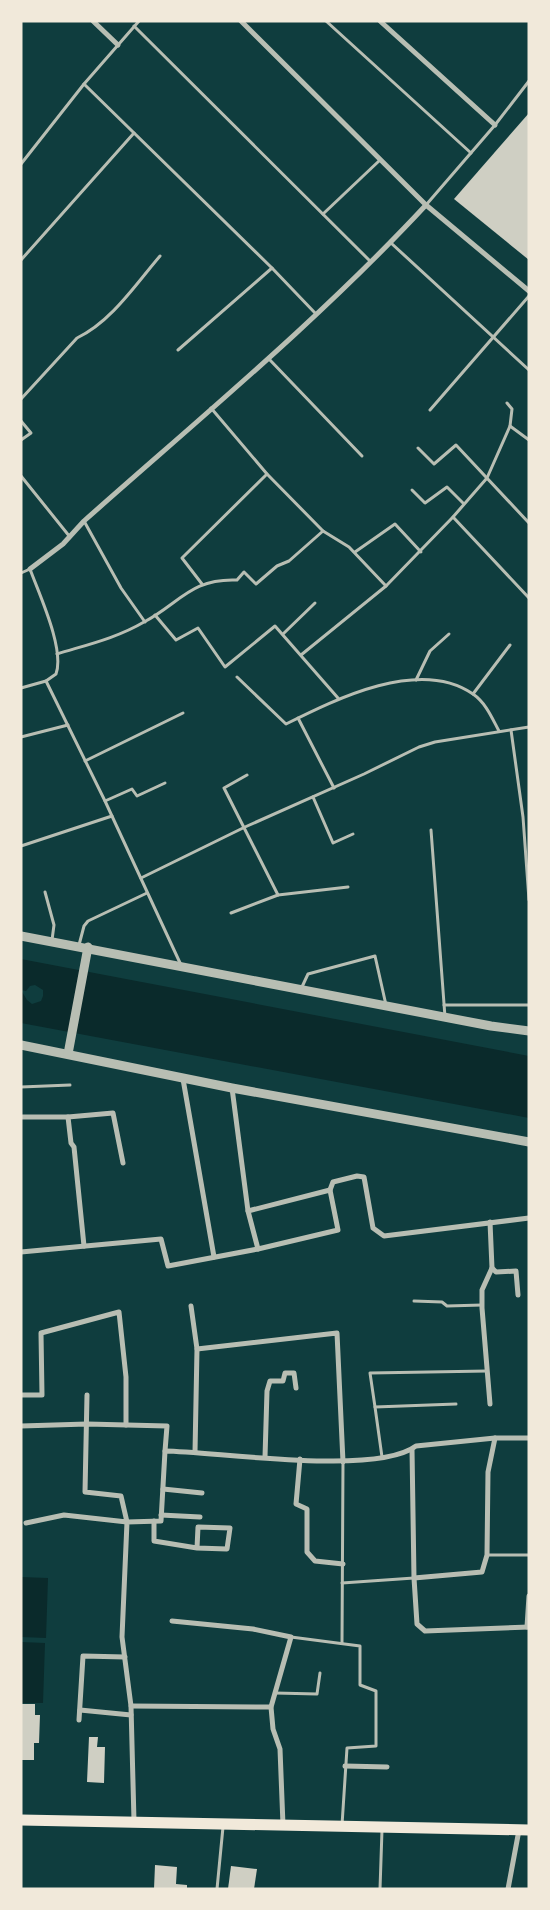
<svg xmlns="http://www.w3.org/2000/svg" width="550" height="1910" font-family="'Asap Condensed',sans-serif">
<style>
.water{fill:#0a2a2b}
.pier{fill:#0f3d3e}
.building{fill:#cfcfc3}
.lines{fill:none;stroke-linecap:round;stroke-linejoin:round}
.service{stroke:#b8beb3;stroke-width:3}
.minor{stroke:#b8beb3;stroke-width:5}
.tertiary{stroke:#b8beb3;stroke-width:9}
.primary{stroke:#f1e9da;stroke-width:11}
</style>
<rect width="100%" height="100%" fill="#0f3d3e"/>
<g class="water">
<polygon points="21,959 529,1056 529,1118 21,1023"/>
<polygon points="21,1577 48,1578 46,1638 21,1637"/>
<polygon points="21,1642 45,1643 43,1703 21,1703"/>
</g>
<polygon class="pier" points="35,985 43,990 43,996 41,1001 32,1004 27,1000 21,990 26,991 30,986"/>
<g class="building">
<polygon points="529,113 529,260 454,199"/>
<polygon points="21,1704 35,1704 35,1715 40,1715 39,1743 34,1743 34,1760 22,1760 21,1755"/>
<polygon points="89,1737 98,1737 97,1747 105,1747 104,1783 87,1782"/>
<polygon points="155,1865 177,1867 176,1884 187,1885 187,1889 154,1889"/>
<polygon points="231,1866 257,1869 254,1889 228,1889"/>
</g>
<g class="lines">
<g class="service">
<polyline points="326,21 471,153"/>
<polyline points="134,26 371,262"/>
<polyline points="84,84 272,268 316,314"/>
<polyline points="21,164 84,84 139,21"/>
<polyline points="426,205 495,125 529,81"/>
<polyline points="323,214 380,160"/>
<polyline points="391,243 529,370"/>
<polyline points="21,260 134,133"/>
<polyline points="178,350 272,268"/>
<polyline points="269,359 362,456"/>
<path d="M21,399l56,-61c34,-16 59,-54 83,-82"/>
<polyline points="507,403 512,409 510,426"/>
<polyline points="211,408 267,474 323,531 349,547 386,586"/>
<polyline points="430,410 529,296"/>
<polyline points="21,421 31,433 21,440"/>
<polyline points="418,448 434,464 456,445 529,523"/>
<polyline points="21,476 70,537"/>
<polyline points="412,490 425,503 447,487 463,503"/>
<polyline points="453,517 529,598"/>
<polyline points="84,521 121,588 145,622"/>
<polyline points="355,552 395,524 421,552"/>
<path d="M21,573l9,-4c9,25 35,80 26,105l-10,7 59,120 76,164"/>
<polyline points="202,584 182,558 267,474"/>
<polyline points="155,615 176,640 198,628 225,667 275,626 338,698"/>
<polyline points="283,634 315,603"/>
<path d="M57,654c29,-9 60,-16 87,-32 36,-19 47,-44 93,-42l7,-8 12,12 21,-18 12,-5 34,-30"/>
<polyline points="301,655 386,586 453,517 487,478 510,426 529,440"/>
<path d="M237,677l49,47c50,-25 134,-67 187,-30 13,9 19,24 26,37"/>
<polyline points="416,680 430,651 449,634"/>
<polyline points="21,688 46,681"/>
<polyline points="473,694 510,645"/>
<polyline points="298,718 334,788"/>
<polyline points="511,730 523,817 529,900"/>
<polyline points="21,737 68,725"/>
<polyline points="85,761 183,713"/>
<polyline points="247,775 224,788 278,895 348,887"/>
<polyline points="313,797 333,843 353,834"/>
<polyline points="105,801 132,789 137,796 165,783"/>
<polyline points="431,830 445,1017"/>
<polyline points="21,846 112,816"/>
<polyline points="141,878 245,827 364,774 419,747 435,742 529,727"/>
<polyline points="45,892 54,925 52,940"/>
<polyline points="231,913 278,895"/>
<polyline points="79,945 84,926 88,921 147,893"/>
<polyline points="301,989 308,974 375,956 386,1005"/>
<polyline points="444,1005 529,1005"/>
<polyline points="21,1087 70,1085"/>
<polyline points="414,1301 442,1302 447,1306 482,1305"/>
<polyline points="375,1407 370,1373 487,1371"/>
<polyline points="382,1457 375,1407 456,1404"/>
<polyline points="487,1555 529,1555"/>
<polyline points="342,1583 414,1578"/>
<polyline points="291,1637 360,1646 360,1685 376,1691 376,1746 347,1748 342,1825"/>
<polyline points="342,1643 343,1462"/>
<polyline points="275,1693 317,1694 320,1673"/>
<polyline points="217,1889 223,1827"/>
<polyline points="380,1889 382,1830"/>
</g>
<g class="minor">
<polyline points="93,21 118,45"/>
<polyline points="241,21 426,205 529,291"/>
<polyline points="380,21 495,125"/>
<path d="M30,569l33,-25 21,-23c116,-103 236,-202 342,-316"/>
<polyline points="183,1079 214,1257"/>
<polyline points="232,1088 248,1211 258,1249"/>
<polyline points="21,1117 68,1117 113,1113 123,1163"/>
<polyline points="68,1117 71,1143 74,1147 84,1246"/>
<polyline points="330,1190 333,1182 357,1176 364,1177 373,1228 384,1236 529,1218"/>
<polyline points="21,1252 161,1239 168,1266 258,1249 338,1230 330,1190 248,1211"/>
<polyline points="492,1268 496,1272 516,1271 518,1295"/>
<polyline points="191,1306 197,1349 195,1452"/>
<polyline points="197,1349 337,1333 343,1462"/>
<polyline points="21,1395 42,1395 41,1333 119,1312 126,1377 126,1425"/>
<polyline points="490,1404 482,1308 482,1290 492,1268 490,1222"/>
<polyline points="21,1426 87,1424 167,1426 165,1451"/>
<polyline points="412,1449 414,1578 417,1624 425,1631 529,1627"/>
<polyline points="265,1457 267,1391 270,1381 283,1381 285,1373 294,1373 296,1388"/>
<polyline points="300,1459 296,1504 307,1509 307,1552 315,1561 343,1564"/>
<polyline points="163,1489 202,1493"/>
<polyline points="161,1515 200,1517"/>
<polyline points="154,1521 154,1541 197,1548 227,1549 230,1528 198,1527 197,1548"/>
<polyline points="26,1523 64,1515 127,1522 121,1496 85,1492 87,1395"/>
<polyline points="414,1578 482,1572 487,1555 488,1472 495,1438"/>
<polyline points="172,1621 253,1629 291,1637 271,1707 273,1729 280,1749 283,1825"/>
<polyline points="527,1627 529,1596"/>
<polyline points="131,1706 271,1707"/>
<polyline points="80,1710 131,1715"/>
<polyline points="79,1720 83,1656 125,1657"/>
<polyline points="345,1766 387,1767"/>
<path d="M134,1821l-3,-115 -9,-69 5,-115 34,-1 4,-70c55,1 211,25 251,-5l79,-8h34"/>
<polyline points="508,1889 519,1830"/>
</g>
<g class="tertiary">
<polyline points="21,936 491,1026 529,1031"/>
<polyline points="21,1045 232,1088 529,1142"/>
<polyline points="68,1054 88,947"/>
</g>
<polyline class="primary" points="21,1820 529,1830"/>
</g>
<rect width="550" height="1910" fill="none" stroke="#f1e9da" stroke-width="45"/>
</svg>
